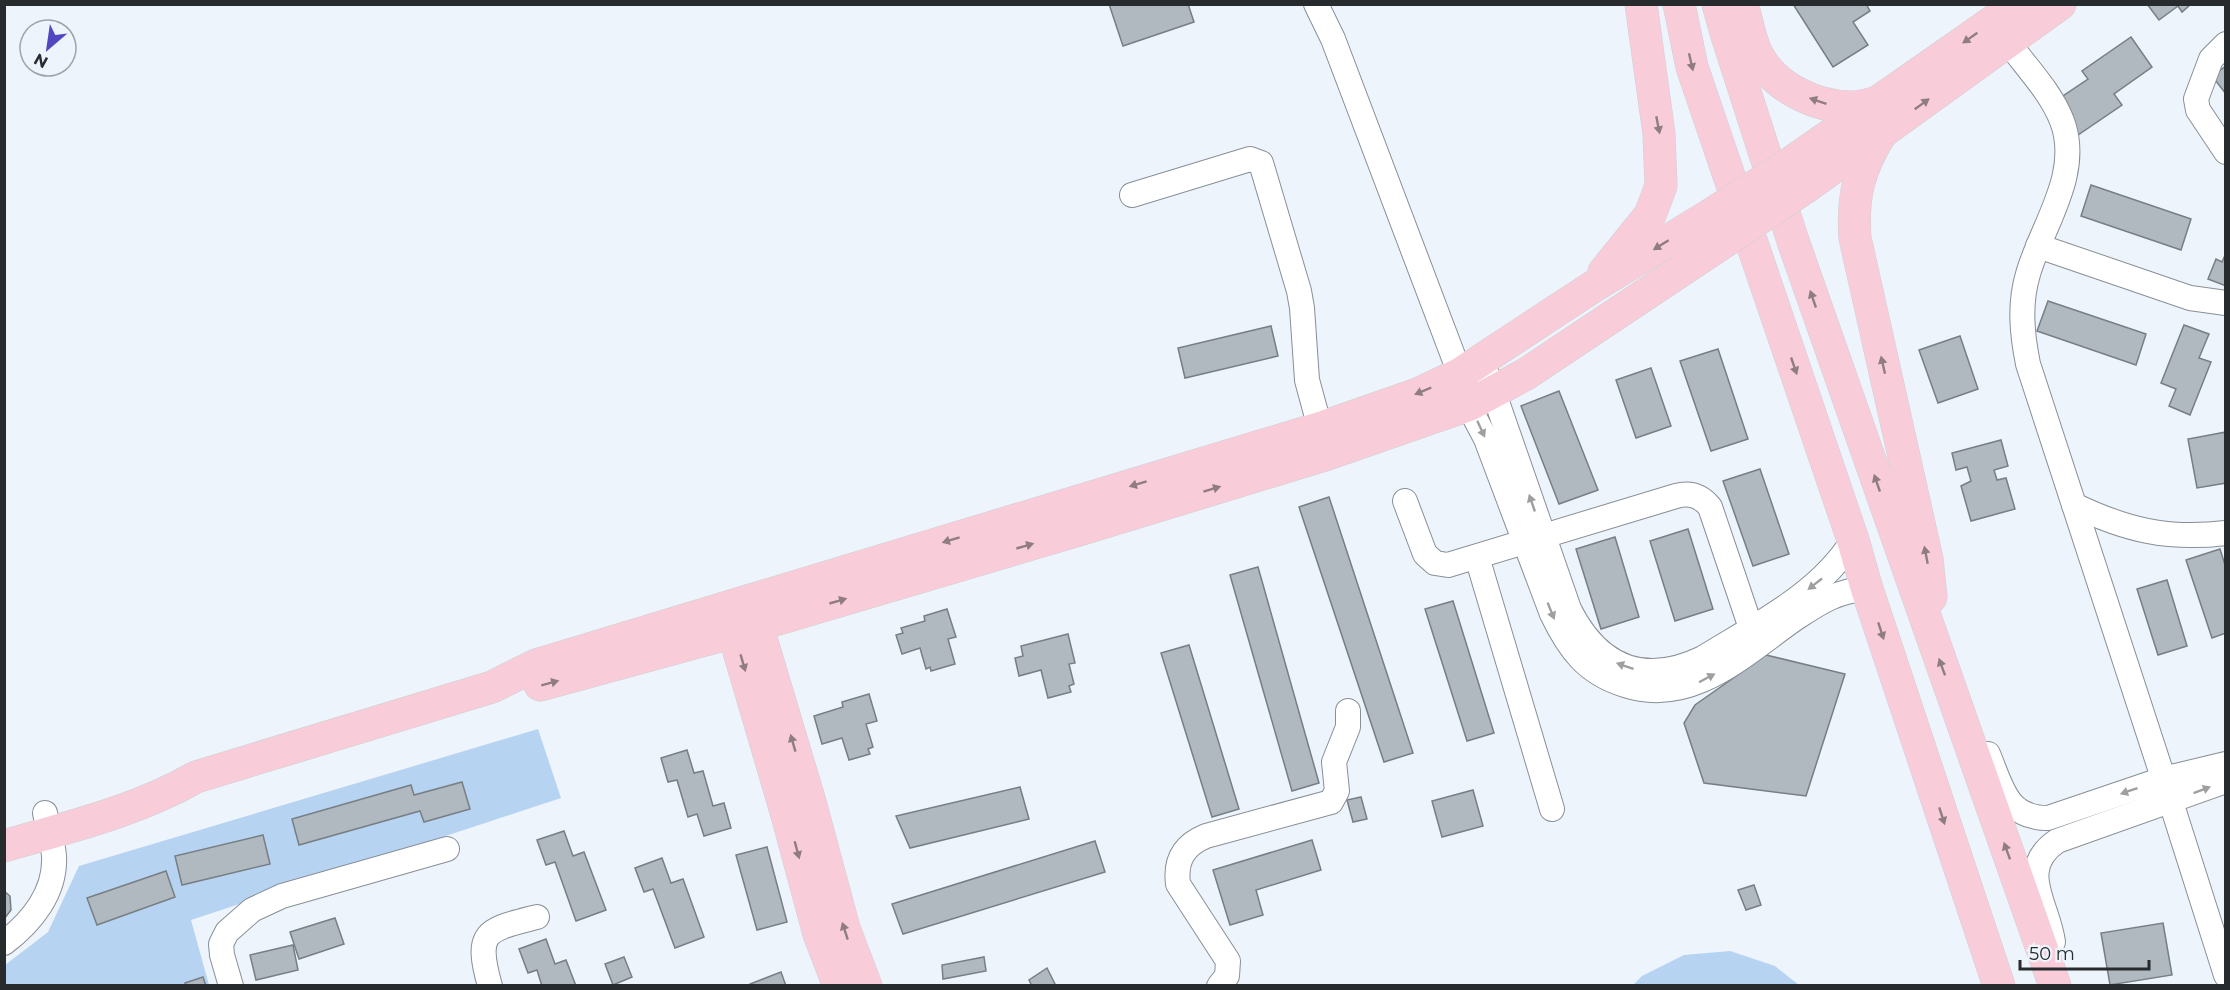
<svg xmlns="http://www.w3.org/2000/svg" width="2230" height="990" font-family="Montserrat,sans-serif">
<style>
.green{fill:#b6d4f1}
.building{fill:#b1b9c0;stroke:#777e84;stroke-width:1.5}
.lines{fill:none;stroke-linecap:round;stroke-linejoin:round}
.minor-casing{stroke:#888f96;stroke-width:26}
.major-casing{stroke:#d0d0d1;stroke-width:33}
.minor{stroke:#fff;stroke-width:24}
.major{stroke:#f8cdd9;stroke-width:32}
.major-bridge-casing{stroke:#d0d0d1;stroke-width:33;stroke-linecap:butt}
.major-bridge{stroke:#f8cdd9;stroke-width:32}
.oneway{fill:#907c83}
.oneway2{fill:#9ea0a0}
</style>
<rect width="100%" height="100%" fill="#edf4fc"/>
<g class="green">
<polygon points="538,729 561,798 191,920 209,985 5,986 5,965 48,932 79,866"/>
<polygon points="1730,951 1775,966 1799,985 1633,985 1642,976 1684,955"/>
</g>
<g class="building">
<polygon points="1109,4 1188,4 1194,22 1123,46"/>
<polygon points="1793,4 1866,4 1870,11 1853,22 1868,45 1833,67"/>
<polygon points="2147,4 2191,4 2182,12 2178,6 2159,20"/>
<polygon points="2131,37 2152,67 2114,94 2122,105 2078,135 2054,102 2088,79 2082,71"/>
<polygon points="2226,66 2226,94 2212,76"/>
<polygon points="2091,185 2191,219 2181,250 2081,216"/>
<polygon points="2226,253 2226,286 2208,279 2216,259 2222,262"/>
<polygon points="2048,301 2146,334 2136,365 2037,331"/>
<polygon points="2184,325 2209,334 2199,358 2211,362 2190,415 2169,406 2176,389 2161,383"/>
<polygon points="1271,326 1278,356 1185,378 1178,348"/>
<polygon points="1960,336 1978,389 1938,403 1919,350"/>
<polygon points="1718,349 1748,439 1711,451 1680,361"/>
<polygon points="1651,368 1671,426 1636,438 1616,380"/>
<polygon points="1559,391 1598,490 1559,504 1521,406"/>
<polygon points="2226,432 2226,483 2197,488 2188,439"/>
<polygon points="2001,440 2008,466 1994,470 1997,480 2006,478 2015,509 1971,521 1961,486 1971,481 1967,467 1956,470 1952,453"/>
<polygon points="1760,469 1789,554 1753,566 1723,481"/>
<polygon points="1329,497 1413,753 1384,762 1299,507"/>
<polygon points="1688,529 1713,609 1675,621 1650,541"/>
<polygon points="1615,537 1639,617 1601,629 1576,549"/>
<polygon points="2220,549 2226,568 2226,633 2212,638 2186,560"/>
<polygon points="1258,567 1319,783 1292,791 1230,575"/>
<polygon points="2167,580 2187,646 2158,655 2137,589"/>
<polygon points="1453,601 1494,733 1467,741 1425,609"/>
<polygon points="947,609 956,637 948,639 955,664 931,671 930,667 926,669 920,648 902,654 896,635 903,633 901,628 925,621 924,616"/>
<polygon points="1068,634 1075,663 1069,664 1074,684 1069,686 1071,692 1048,698 1041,670 1019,676 1015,658 1023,656 1021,646"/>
<polygon points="1189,645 1239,809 1212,817 1161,653"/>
<polygon points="1766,655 1845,674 1806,796 1704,783 1684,723 1695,705"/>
<polygon points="869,694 877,721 866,724 873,747 868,749 870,754 849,760 842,738 822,744 814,716 843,707 842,702"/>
<polygon points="687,750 694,773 703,771 713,806 724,803 731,828 704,836 697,814 688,817 677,780 668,782 661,758"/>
<polygon points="462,782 470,809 424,822 420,811 299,845 292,819 411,785 414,795"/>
<polygon points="1020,787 1029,819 910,848 896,816"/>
<polygon points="1473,790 1483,826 1442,837 1432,801"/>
<polygon points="1361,797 1367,819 1353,822 1347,800"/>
<polygon points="564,831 573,856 584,852 606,910 576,921 555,862 546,865 537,840"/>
<polygon points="263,835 270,864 182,885 175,856"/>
<polygon points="1312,840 1321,870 1256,890 1263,915 1230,925 1213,870"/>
<polygon points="1095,841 1105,872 903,934 892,904"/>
<polygon points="767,847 787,922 757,930 736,855"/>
<polygon points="662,858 671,883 683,879 704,937 675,948 653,889 644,892 635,868"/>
<polygon points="166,871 175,897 97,925 87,898"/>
<polygon points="1754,885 1761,905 1746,910 1738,890"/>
<polygon points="4,891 10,896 11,910 4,919"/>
<polygon points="335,918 344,944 299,959 290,932"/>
<polygon points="2163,923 2172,975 2110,985 2101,933"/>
<polygon points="546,939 555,964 566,960 576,986 542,986 537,970 528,973 519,949"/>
<polygon points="293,945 298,970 256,980 250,955"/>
<polygon points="624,957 632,977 613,985 605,964"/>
<polygon points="984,957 986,971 943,979 942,965"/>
<polygon points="1047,968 1056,986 1032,986 1029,980"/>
<polygon points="781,972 786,986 750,986 750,984"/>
<polygon points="203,977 206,986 186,986 185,983"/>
</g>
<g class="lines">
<defs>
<g id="minor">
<polyline points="1316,4 1333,39 1460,374"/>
<path d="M2008,42c18,25 43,50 54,79 20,53 -20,104 -34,153 -9,30 -6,60 0,90l143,438 55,173"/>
<polyline points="2226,44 2211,59 2196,99 2198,110 2226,152"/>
<polyline points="1132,195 1250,159 1261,163 1299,291 1302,308 1307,380 1320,428"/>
<polyline points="2038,246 2190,298 2226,303"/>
<path d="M1488,376l81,233c29,58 74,78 134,49 53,-33 117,-64 150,-118"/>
<path d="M1460,390l26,49 66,175c17,35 34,59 73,71 67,22 119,-31 171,-67 23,-15 42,-28 71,-29"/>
<path d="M1405,501l20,53 10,9 13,2 228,-69c14,-4 25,0 34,11l41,121"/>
<path d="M2074,505c52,25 94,35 152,28"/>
<polyline points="1477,557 1552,809"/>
<path d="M1988,754c14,33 18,64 60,64l115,-39 63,-15"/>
<path d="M2053,942c-5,-38 -37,-73 4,-101l169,-60"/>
<path d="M4,943c28,-21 52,-51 50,-87 -1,-14 -6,-29 -9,-43"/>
<polyline points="231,986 222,955 221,944 227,932 252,910 282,896 447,849"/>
<path d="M490,986c-16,-56 -3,-56 47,-69"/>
<path d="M1219,986l8,-10 1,-15 -50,-77c-3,-24 6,-39 28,-48l125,-34 6,-11 -3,-29 14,-35v-16"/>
</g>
<g id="major">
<polyline points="1679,4 1692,67 1853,540 1867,589 1999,986"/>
<polyline points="1718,4 1727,36 1793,241 2055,986"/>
<path d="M1742,4c5,16 8,36 15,50 17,33 58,53 94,53 8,0 16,-2 23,-4"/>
<path d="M1882,132c-23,36 -30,64 -27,106l72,321 4,38"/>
<polyline points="1789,164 2018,4"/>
<polyline points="1806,187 2060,4"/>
<polyline points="1604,272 1650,215 1661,186 1659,134 1641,4"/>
<polyline points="751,605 810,802 844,928 866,986"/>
<polyline points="728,614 787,815 819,934 839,986"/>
<polyline points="540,685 734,632 1079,530 1328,454 1469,405 1526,374 1730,238"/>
<path d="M4,846c65,-19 133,-35 192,-69l296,-90 44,-22 784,-237 100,-35 40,-19 131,-86 119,-73"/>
</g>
</defs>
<use href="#minor" class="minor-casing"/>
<use href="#major" class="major-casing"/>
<use href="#minor" class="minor"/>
<use href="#major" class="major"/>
<defs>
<g id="major-bridge">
<polyline points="1710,215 1789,164"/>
<polyline points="1730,238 1806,187"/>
</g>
</defs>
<use href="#major-bridge" class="major-bridge-casing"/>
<use href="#major-bridge" class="major-bridge"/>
</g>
<defs><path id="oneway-solid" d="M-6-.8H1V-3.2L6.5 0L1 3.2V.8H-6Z" transform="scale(1.5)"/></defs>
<g class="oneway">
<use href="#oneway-solid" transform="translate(1970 38) rotate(145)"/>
<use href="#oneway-solid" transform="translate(1691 62) rotate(77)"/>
<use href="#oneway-solid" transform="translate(1818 101) rotate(-161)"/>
<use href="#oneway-solid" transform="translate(1922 104) rotate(-36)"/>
<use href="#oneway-solid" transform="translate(1658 125) rotate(79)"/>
<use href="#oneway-solid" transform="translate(1661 245) rotate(148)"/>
<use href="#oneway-solid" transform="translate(1813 299) rotate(-109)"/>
<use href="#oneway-solid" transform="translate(1883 365) rotate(-103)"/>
<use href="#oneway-solid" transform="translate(1794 366) rotate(71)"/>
<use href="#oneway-solid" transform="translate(1423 391) rotate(157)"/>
<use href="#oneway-solid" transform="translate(1877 483) rotate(-109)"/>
<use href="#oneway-solid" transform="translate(1138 484) rotate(163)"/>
<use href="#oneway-solid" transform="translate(1212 489) rotate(-17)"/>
<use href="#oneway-solid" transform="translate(951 540) rotate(163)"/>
<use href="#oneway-solid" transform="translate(1025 546) rotate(-16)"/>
<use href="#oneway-solid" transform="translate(1926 555) rotate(-101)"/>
<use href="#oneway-solid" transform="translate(838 601) rotate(-16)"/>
<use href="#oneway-solid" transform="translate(1881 631) rotate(72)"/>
<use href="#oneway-solid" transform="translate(743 663) rotate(74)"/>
<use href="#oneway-solid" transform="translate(1942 667) rotate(-110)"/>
<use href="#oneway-solid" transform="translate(550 683) rotate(-15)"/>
<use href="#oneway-solid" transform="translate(793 743) rotate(-106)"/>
<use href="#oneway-solid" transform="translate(1942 816) rotate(72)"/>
<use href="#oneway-solid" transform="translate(797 850) rotate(75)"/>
<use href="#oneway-solid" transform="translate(2007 851) rotate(-110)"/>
<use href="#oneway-solid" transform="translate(845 931) rotate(-108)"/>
</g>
<g class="oneway2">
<use href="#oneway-solid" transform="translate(1481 429) rotate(65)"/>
<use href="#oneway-solid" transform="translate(1532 503) rotate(-109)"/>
<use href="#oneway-solid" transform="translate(1815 584) rotate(142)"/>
<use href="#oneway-solid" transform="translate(1551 611) rotate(68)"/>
<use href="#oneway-solid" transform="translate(1625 666) rotate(-161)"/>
<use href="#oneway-solid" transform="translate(1707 678) rotate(-28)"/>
<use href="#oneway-solid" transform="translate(2202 790) rotate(-21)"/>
<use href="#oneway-solid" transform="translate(2129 791) rotate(161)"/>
</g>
<rect width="2230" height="990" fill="none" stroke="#282b2d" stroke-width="12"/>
<g transform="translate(48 48) rotate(209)"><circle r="28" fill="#edf4fc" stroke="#9ea4a9" stroke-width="1.5"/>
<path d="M0-4.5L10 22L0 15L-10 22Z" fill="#5247be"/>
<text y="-9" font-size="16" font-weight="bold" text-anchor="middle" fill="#282b2d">N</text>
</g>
<path d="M2020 960v9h129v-9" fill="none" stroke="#282b2d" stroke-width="3"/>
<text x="2029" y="960" font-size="18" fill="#282b2d" stroke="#edf4fc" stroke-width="4.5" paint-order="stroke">50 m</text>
</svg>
